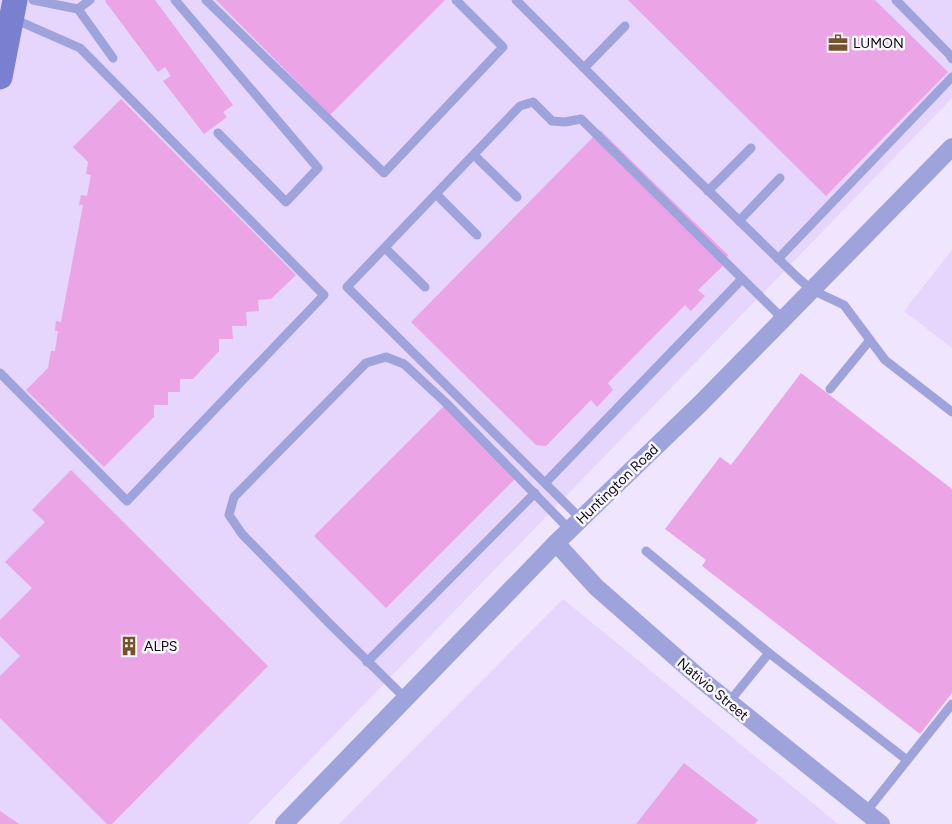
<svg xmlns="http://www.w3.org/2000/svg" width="952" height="824" font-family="Figtree,sans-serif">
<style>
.built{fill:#e6d5fc}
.building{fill:#eba4e6}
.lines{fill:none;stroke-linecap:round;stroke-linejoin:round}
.lane{stroke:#9ea3db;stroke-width:9}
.street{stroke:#9ea3db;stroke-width:18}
.secondary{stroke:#7a7fd0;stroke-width:25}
.labels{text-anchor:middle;stroke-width:5;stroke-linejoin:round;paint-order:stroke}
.poi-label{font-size:14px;fill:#0e0914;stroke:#f9f6fd;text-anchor:start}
.street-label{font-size:14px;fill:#0e0914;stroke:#f9f6fd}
</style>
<rect width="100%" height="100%" fill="#f0e5ff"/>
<g class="built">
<polygon points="0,0 952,0 952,98 248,824 15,824 0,813"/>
<polygon points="952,250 952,348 904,311"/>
<polygon points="563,599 838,824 339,824"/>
</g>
<g class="building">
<polygon points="106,0 155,0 233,105 223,112 227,117 204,134 163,81 171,76 165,67 158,72 105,1"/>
<polygon points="216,0 445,0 330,115"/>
<polygon points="628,0 875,0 948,72 826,196"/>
<polygon points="121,99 296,275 271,299 258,300 259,311 246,312 247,326 232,326 233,339 219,339 219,351 193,379 180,379 180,392 168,392 168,405 154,405 154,417 104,467 26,390 48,368 51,351 55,351 58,331 55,331 56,321 61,322 83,205 79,205 81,195 87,196 91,175 86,174 88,162 73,147"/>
<polygon points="600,130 728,255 725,264 698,290 705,296 691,311 685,305 608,383 613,390 597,407 591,400 546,446 536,445 411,322"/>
<polygon points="801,373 952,489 952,693 920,734 702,566 706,560 665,529 720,457 731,465"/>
<polygon points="445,405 517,477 386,608 314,536"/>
<polygon points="71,470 268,666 112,824 107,824 0,718 0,676 20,656 0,636 0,620 32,588 5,562 45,522 32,510"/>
<polygon points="684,763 758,820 755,824 636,824"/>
<polygon points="0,811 19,824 0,824"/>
</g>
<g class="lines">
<g class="lane">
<polyline points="33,0 78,9 90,0"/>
<polyline points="175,0 318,168 286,202 218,133"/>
<polyline points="206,0 384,173 503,47 456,0"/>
<polyline points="516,0 645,129 798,278 812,290 844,305 885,360 952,412"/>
<polyline points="896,0 949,54 952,59"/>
<polyline points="78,9 113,58"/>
<polyline points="584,68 625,26"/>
<polyline points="474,155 517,197"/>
<polyline points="708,191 751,148"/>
<polyline points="436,194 477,235"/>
<polyline points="739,221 780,178"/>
<polyline points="385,248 425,287"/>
<polyline points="778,259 952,77"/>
<polyline points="0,373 127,501 324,295 80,48 14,19"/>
<polyline points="830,389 870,340"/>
<polyline points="545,483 742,279"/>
<polyline points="581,519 347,287 520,106 533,102 552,121 565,122 581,119 783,319"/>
<polyline points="646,551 769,653 907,760"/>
<polyline points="367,662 535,493"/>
<polyline points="405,698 327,621 242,534 229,515 234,497 366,363 386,357 404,364 446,403 570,530"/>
<polyline points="729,702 769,653"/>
<polyline points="866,812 952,704"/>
</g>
<g class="street">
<polyline points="556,543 596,587 704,682 881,824"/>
<polyline points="284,824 556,543 700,404 952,147"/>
</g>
<polyline class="secondary" points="0,77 15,0"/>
</g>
<defs>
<symbol id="office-bare" viewBox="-9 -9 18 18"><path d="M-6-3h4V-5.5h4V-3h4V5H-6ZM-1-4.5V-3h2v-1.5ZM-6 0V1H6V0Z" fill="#76522b" stroke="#f9f6fd" stroke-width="2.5" paint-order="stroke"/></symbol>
<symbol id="building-bare" viewBox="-9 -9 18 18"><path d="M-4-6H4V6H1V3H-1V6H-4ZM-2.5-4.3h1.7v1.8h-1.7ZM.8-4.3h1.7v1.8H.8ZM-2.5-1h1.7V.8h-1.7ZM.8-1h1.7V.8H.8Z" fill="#76522b" stroke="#f9f6fd" stroke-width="2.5" paint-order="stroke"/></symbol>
</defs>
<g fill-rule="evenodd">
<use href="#office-bare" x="824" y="29" width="28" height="28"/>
<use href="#building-bare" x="115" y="632" width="28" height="28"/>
</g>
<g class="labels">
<g class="poi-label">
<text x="853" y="48">LUMON</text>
<text x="144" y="651">ALPS</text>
</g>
<g class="street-label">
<text transform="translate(617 484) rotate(-44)" y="5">Huntington Road</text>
<text transform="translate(713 689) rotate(40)" y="5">Nativio Street</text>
</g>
</g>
</svg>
